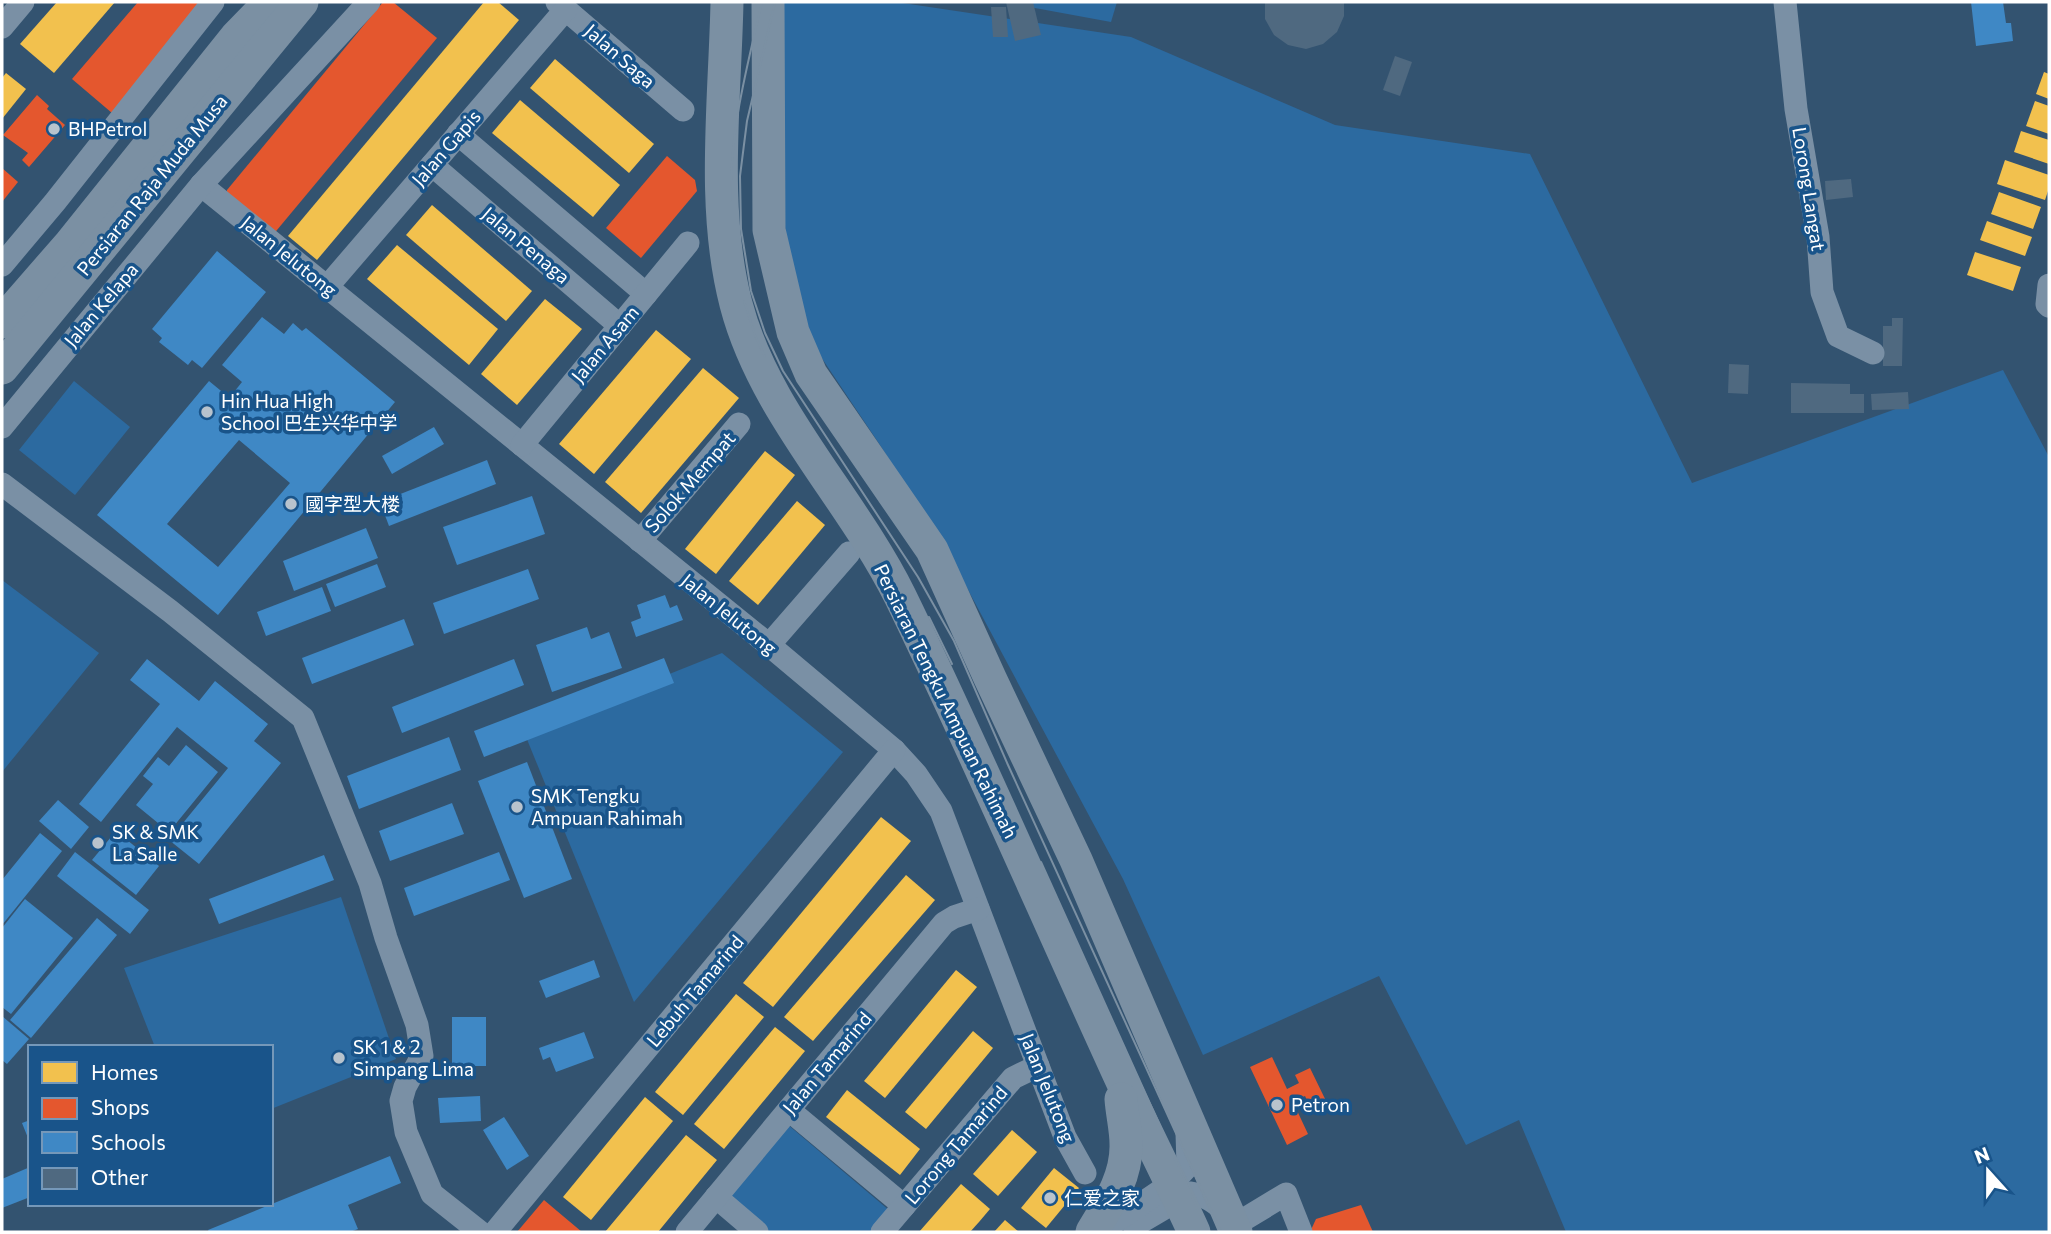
<svg xmlns="http://www.w3.org/2000/svg" width="2051" height="1234" font-family="Commissioner,'Noto Sans SC',sans-serif">
<style>
.green{fill:#2c6aa0}
.homes{fill:#f2c14e}
.shops{fill:#e4572e}
.schools{fill:#3f88c5;fill-rule:evenodd}
.building{fill:#4f6980}
.lines{fill:none;stroke-linecap:round;stroke-linejoin:round}
.minor{stroke:#7a90a5;stroke-width:23}
.highway{stroke:#7b90a3;stroke-width:33}
.tram{stroke:#7b90a3;stroke-width:2}
.poi-dot{fill:#b8c3cd;stroke:#19548a;stroke-width:2.5}
.labels{text-anchor:middle;stroke-width:7;stroke-linejoin:round;paint-order:stroke}
.street-label{font-size:19px;fill:#fff;stroke:#19548a}
.poi-label{font-size:19px;fill:#fff;stroke:#19548a;text-anchor:start}
</style>
<rect width="100%" height="100%" fill="#335370"/>
<g class="green">
<polygon points="782,2 896,2 1131,37 1335,125 1530,154 1692,483 2003,370 2049,457 2049,1232 1566,1232 1519,1120 1466,1145 1379,976 1203,1055 1123,879 952,560 880,445 811,342 793,280 778,181"/>
<polygon points="1025,2 1117,2 1111,22 1024,6"/>
<polygon points="74,381 130,427 75,495 19,450"/>
<polygon points="2,580 99,653 2,772"/>
<polygon points="722,653 843,752 634,1002 524,732"/>
<polygon points="341,897 396,1059 271,1109 271,1047 155,1047 124,968"/>
<polygon points="787,1124 890,1211 872,1232 768,1232 726,1197"/>
</g>
<g class="homes">
<polygon points="57,2 115,2 54,73 20,44"/>
<polygon points="484,2 498,2 519,20 317,260 288,236"/>
<polygon points="555,59 654,144 629,173 530,88"/>
<polygon points="2044,72 2049,74 2049,99 2036,94"/>
<polygon points="6,73 26,89 2,119 2,78"/>
<polygon points="520,100 620,185 593,217 492,133"/>
<polygon points="2035,101 2049,106 2049,134 2026,126"/>
<polygon points="2021,131 2049,140 2049,164 2014,152"/>
<polygon points="2005,160 2049,175 2049,188 2045,200 1997,184"/>
<polygon points="1999,192 2041,207 2033,229 1991,214"/>
<polygon points="432,205 532,291 506,321 406,235"/>
<polygon points="1987,221 2032,237 2025,256 1980,240"/>
<polygon points="397,245 498,329 469,365 367,279"/>
<polygon points="1975,252 2021,267 2013,291 1967,275"/>
<polygon points="545,299 582,329 517,405 481,374"/>
<polygon points="656,330 691,359 594,474 559,444"/>
<polygon points="703,368 739,398 641,513 605,482"/>
<polygon points="765,451 795,475 716,574 685,549"/>
<polygon points="797,501 825,525 758,605 729,581"/>
<polygon points="881,817 911,841 773,1007 743,983"/>
<polygon points="906,875 935,900 813,1041 784,1017"/>
<polygon points="956,970 977,987 885,1098 864,1081"/>
<polygon points="736,994 764,1017 683,1115 655,1092"/>
<polygon points="775,1027 805,1051 724,1149 694,1124"/>
<polygon points="973,1031 993,1048 926,1129 905,1112"/>
<polygon points="847,1090 920,1149 900,1175 826,1117"/>
<polygon points="645,1097 673,1121 591,1220 563,1197"/>
<polygon points="1012,1130 1037,1152 998,1196 973,1174"/>
<polygon points="686,1135 717,1160 694,1188 658,1232 605,1232"/>
<polygon points="1054,1168 1079,1188 1046,1228 1021,1208"/>
<polygon points="961,1184 990,1209 979,1222 970,1232 919,1232"/>
<polygon points="1005,1220 1019,1232 994,1232"/>
</g>
<g class="shops">
<polygon points="138,2 208,2 112,113 72,79"/>
<polygon points="383,2 393,2 437,38 272,236 226,199 227,190"/>
<polygon points="37,95 49,106 47,109 65,125 29,167 22,160 28,153 3,135"/>
<polygon points="667,156 695,180 697,191 641,258 606,228"/>
<polygon points="2,168 18,182 2,202"/>
<polygon points="1272,1057 1287,1089 1299,1083 1295,1075 1310,1068 1328,1105 1313,1112 1305,1096 1293,1102 1308,1134 1287,1145 1250,1067"/>
<polygon points="544,1200 557,1211 582,1232 517,1232"/>
<polygon points="1361,1205 1373,1232 1310,1232 1316,1219"/>
</g>
<g class="schools">
<polygon points="1971,2 2003,2 2006,23 2011,23 2013,41 1976,46"/>
<polygon points="217,251 266,292 202,368 192,360 188,365 159,342 162,338 152,329"/>
<path d="M262,317l22,17 9,-11 9,8 4,-3 89,74 -177,213 -121,-100 112,-134 28,23 5,-6 -8,-6 8,-10 -20,-17zM239,440l51,43 -72,84 -51,-43z"/>
<polygon points="434,427 444,444 392,474 382,456"/>
<polygon points="487,460 496,484 389,526 380,502"/>
<polygon points="532,496 545,534 457,565 443,527"/>
<polygon points="366,528 378,558 294,591 283,561"/>
<polygon points="377,564 386,587 335,607 326,584"/>
<polygon points="528,569 539,599 444,634 433,603"/>
<polygon points="322,587 331,611 266,636 257,612"/>
<polygon points="665,595 670,608 677,605 683,620 636,637 631,622 641,618 637,605"/>
<polygon points="404,619 414,645 312,684 302,658"/>
<polygon points="587,627 591,639 609,632 622,668 552,692 536,645"/>
<polygon points="664,658 674,683 484,757 474,731"/>
<polygon points="147,659 199,701 215,681 268,724 254,741 281,763 199,864 169,840 228,768 177,727 101,822 79,804 160,704 130,680"/>
<polygon points="514,659 524,685 402,733 392,707"/>
<polygon points="449,737 461,770 359,809 347,776"/>
<polygon points="186,745 218,772 169,832 136,805 153,784 143,776 158,757 169,766"/>
<polygon points="527,762 572,879 524,898 478,781"/>
<polygon points="58,800 89,827 71,849 39,821"/>
<polygon points="452,803 464,834 390,861 379,831"/>
<polygon points="116,831 159,866 136,895 92,860"/>
<polygon points="40,833 62,851 2,925 2,880"/>
<polygon points="75,852 149,910 130,934 57,876"/>
<polygon points="499,852 510,880 414,916 404,888"/>
<polygon points="324,855 334,880 219,924 209,899"/>
<polygon points="25,899 73,938 11,1014 2,1007 2,928"/>
<polygon points="97,918 117,935 31,1038 10,1020"/>
<polygon points="594,960 600,977 546,998 539,981"/>
<polygon points="2,1016 29,1039 7,1064 2,1060"/>
<rect x="452" y="1017" width="34" height="49"/>
<polygon points="584,1032 594,1058 556,1072 550,1057 543,1060 539,1048"/>
<polygon points="480,1096 481,1121 440,1123 438,1098"/>
<polygon points="504,1117 529,1156 507,1170 483,1130"/>
<polygon points="30,1120 30,1143 22,1123"/>
<polygon points="390,1156 401,1183 348,1205 358,1229 350,1232 209,1232 208,1230"/>
<polygon points="30,1167 30,1197 2,1208 2,1179"/>
</g>
<g class="building">
<polygon points="1006,2 1033,2 1041,35 1015,41"/>
<polygon points="1265,2 1344,2 1344,16 1337,32 1323,44 1306,49 1288,45 1274,35 1265,19"/>
<polygon points="991,7 1006,7 1008,37 993,37"/>
<polygon points="1395,56 1412,62 1400,96 1383,90"/>
<polygon points="1851,179 1853,197 1826,200 1825,181"/>
<polygon points="1892,318 1903,318 1902,366 1883,366 1883,326 1892,326"/>
<polygon points="1729,364 1749,365 1748,394 1728,393"/>
<polygon points="1791,383 1850,384 1850,394 1864,394 1864,413 1791,413"/>
<polygon points="1908,392 1909,409 1872,410 1871,394"/>
</g>
<g class="lines">
<g class="minor">
<polyline points="557,2 683,110"/>
<polyline points="1785,2 1796,109 1818,237 1822,292 1838,336 1873,353"/>
<polyline points="2,27 23,2"/>
<polyline points="458,134 646,294"/>
<polyline points="432,165 620,326"/>
<polyline points="201,185 769,645 894,750 916,774 941,811 1065,1137 1085,1173"/>
<polyline points="2,265 55,202 213,2"/>
<polyline points="2049,285 2047,304 2049,306"/>
<polyline points="327,287 566,9"/>
<polyline points="2,427 201,185 369,2"/>
<polyline points="522,445 688,243"/>
<polyline points="2,484 170,611 303,718 370,883 386,938 417,1025 422,1056 405,1087 401,1101 406,1132 432,1194 480,1232"/>
<polyline points="640,541 739,424"/>
<polyline points="769,645 849,553"/>
<polyline points="789,1110 904,1206"/>
<polyline points="716,1197 757,1232"/>
<path d="M1134,1226l56,-33c16,2 26,10 37,20"/>
<polyline points="1233,1226 1286,1194 1301,1232"/>
<polyline points="495,1232 894,750"/>
<polyline points="687,1232 944,923 954,917 978,909"/>
<polyline points="882,1232 1013,1078 1038,1066"/>
<polyline points="1100,1232 1172,1183 1188,1166 1187,1133"/>
</g>
<g class="highway">
<path d="M727,2c-2,98 -16,206 9,302 28,108 115,193 164,292 76,156 144,315 216,472 25,55 53,109 78,164"/>
<polyline points="768,2 769,230 793,332 811,374 932,550 990,678 1076,860 1236,1232"/>
<polyline points="2,322 70,244 236,37 270,2"/>
<polyline points="2,368 302,2"/>
<path d="M1092,1232c16,-27 35,-55 34,-88 0,-15 -4,-30 -5,-45"/>
</g>
<g class="tram">
<polyline points="775,2 747,121 740,176 741,229 751,291 765,333 783,371 918,577 954,641 1008,765 1221,1232"/>
<path d="M731,201c-2,-68 16,-134 31,-199"/>
<polyline points="744,301 755,335 765,357"/>
<polyline points="929,617 952,664"/>
<polyline points="1041,862 1208,1232"/>
</g>
</g>
<g class="poi-dot">
<circle cx="54" cy="129" r="7"/>
<circle cx="207" cy="412" r="7"/>
<circle cx="291" cy="504" r="7"/>
<circle cx="517" cy="807" r="7"/>
<circle cx="98" cy="843" r="7"/>
<circle cx="339" cy="1058" r="7"/>
<circle cx="1277" cy="1105" r="7"/>
<circle cx="1050" cy="1198" r="7"/>
</g>
<g class="labels">
<g class="street-label">
<text transform="translate(620 56) rotate(41)" y="7">Jalan Saga</text>
<text transform="translate(446 148) rotate(-49)" y="7">Jalan Gapis</text>
<text transform="translate(152 185) rotate(-51)" y="7">Persiaran Raja Muda Musa</text>
<text transform="translate(1809 189) rotate(81)" y="7">Lorong Langat</text>
<text transform="translate(526 245) rotate(40)" y="7">Jalan Penaga</text>
<text transform="translate(289 256) rotate(39)" y="7">Jalan Jelutong</text>
<text transform="translate(101 305) rotate(-50)" y="7">Jalan Kelapa</text>
<text transform="translate(605 344) rotate(-50)" y="7">Jalan Asam</text>
<text transform="translate(690 482) rotate(-49)" y="7">Solok Mempat</text>
<text transform="translate(729 614) rotate(39)" y="7">Jalan Jelutong</text>
<text transform="translate(946 701) rotate(64)" y="7">Persiaran Tengku Ampuan Rahimah</text>
<text transform="translate(695 991) rotate(-50)" y="7">Lebuh Tamarind</text>
<text transform="translate(827 1063) rotate(-50)" y="7">Jalan Tamarind</text>
<text transform="translate(1048 1088) rotate(68)" y="7">Jalan Jelutong</text>
<text transform="translate(956 1145) rotate(-50)" y="7">Lorong Tamarind</text>
</g>
<g class="poi-label">
<text x="68" y="136">BHPetrol</text>
<text x="221" y="408">Hin Hua High<tspan x="221" dy="22">School 巴生兴华中学</tspan></text>
<text x="305" y="511">國字型大楼</text>
<text x="531" y="803">SMK Tengku<tspan x="531" dy="22">Ampuan Rahimah</tspan></text>
<text x="112" y="839">SK &amp; SMK<tspan x="112" dy="22">La Salle</tspan></text>
<text x="353" y="1054">SK 1 &amp; 2<tspan x="353" dy="22">Simpang Lima</tspan></text>
<text x="1291" y="1112">Petron</text>
<text x="1064" y="1205">仁爱之家</text>
</g>
</g>
<rect width="2051" height="1234" fill="none" stroke="#ffffff" stroke-width="7"/>
<rect x="28" y="1045" width="245" height="161" fill="#19548a" stroke="#7598b9" stroke-width="2"/>
<rect x="42" y="1062" width="35" height="21" fill="#f2c14e" stroke="#7598b9" stroke-width="2"/>
<text x="91" y="1080" font-size="21" fill="#ffffff">Homes</text>
<rect x="42" y="1098" width="35" height="21" fill="#e4572e" stroke="#7598b9" stroke-width="2"/>
<text x="91" y="1115" font-size="21" fill="#ffffff">Shops</text>
<rect x="42" y="1132" width="35" height="21" fill="#3f88c5" stroke="#7598b9" stroke-width="2"/>
<text x="91" y="1150" font-size="21" fill="#ffffff">Schools</text>
<rect x="42" y="1168" width="35" height="21" fill="#4f6980" stroke="#7598b9" stroke-width="2"/>
<text x="91" y="1185" font-size="21" fill="#ffffff">Other</text>
<g transform="translate(1988 1171) rotate(339)" stroke="#19548a" stroke-width="5" paint-order="stroke">
<path d="M0-5L12 26L0 18L-12 26Z" fill="#ffffff"/>
<text y="-10" font-size="19" font-weight="bold" text-anchor="middle" fill="#ffffff">N</text>
</g>
</svg>
